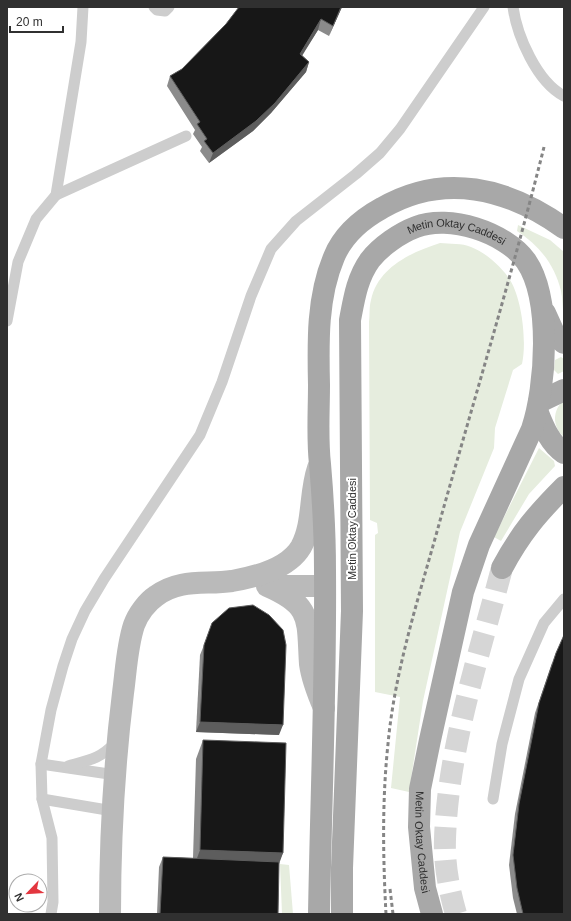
<svg xmlns="http://www.w3.org/2000/svg" width="571" height="921" font-family="Arial,sans-serif">
<style>
.green{fill:#e6edde}
.lines{fill:none;stroke-linecap:round;stroke-linejoin:round}
.primary-tunnel{stroke:#d6d6d6;stroke-width:22;stroke-dasharray:22 11;stroke-linecap:butt}
.lane{stroke:#cdcdcd;stroke-width:11}
.secondary{stroke:#bababa;stroke-width:22}
.primary{stroke:#a8a8a8;stroke-width:22}
.rail{stroke:#858585;stroke-width:3;stroke-dasharray:4 3;stroke-linecap:butt}
.lane-bridge{stroke:#cdcdcd;stroke-width:11}
.wall{fill:#8b8b8b}
.shaded-wall{fill:#5d5d5d}
.building{fill:#171717;stroke:#5d5d5d}
.labels{text-anchor:middle;stroke-width:4;stroke-linejoin:round;paint-order:stroke}
.street-label{font-size:11px;fill:#303030;stroke:#fff}
</style>
<rect width="100%" height="100%" fill="#fff"/>
<g class="green">
<path d="M518,225l32,15 14,12v64c-2,-8 -1,-17 -3,-25 -6,-26 -22,-46 -44,-60z"/>
<path d="M440,243c10,1 22,0 31,4 14,5 31,20 39,33 12,19 17,62 12,84l-9,6 -18,58 -1,20 -34,84 -37,169 -14,91 -18,-4 9,-91 -25,-5v-157l3,-2 -1,-10 -7,-3 -1,-198c1,-8 0,-15 2,-22 7,-33 41,-48 69,-57z"/>
<polygon points="561,357 564,359 564,371 558,374 554,370 555,360"/>
<path d="M564,400v37c-12,-10 -12,-27 0,-37z"/>
<polygon points="539,448 554,461 555,466 529,494 501,541 494,537"/>
<polygon points="280,864 289,865 293,914 282,914"/>
</g>
<g class="lines">
<path class="primary-tunnel" d="M456,914c-7,-24 -12,-50 -11,-75 3,-92 34,-183 57,-271"/>
<g class="lane">
<polyline points="154,7 157,10 165,11 169,7"/>
<polyline points="56,195 186,136"/>
<polyline points="7,321 18,262 36,219 56,195 81,42 83,7"/>
<polyline points="41,764 116,775"/>
<path d="M68,766c22,-6 32,-7 48,-24"/>
<polyline points="42,799 113,811"/>
<polyline points="493,799 502,744 519,679 544,623 564,599"/>
<polyline points="51,914 53,902 52,838 42,799 41,764 51,710 63,666 72,639 85,611 104,579 200,435 222,382 251,296 271,249 296,221 356,174 380,153 400,129 484,7"/>
</g>
<g class="secondary">
<path d="M267,586c46,20 40,33 43,78 2,15 8,30 14,44"/>
<polyline points="272,586 325,586"/>
<path d="M110,914c0,-74 4,-148 13,-221 3,-22 4,-47 11,-68 4,-11 13,-23 22,-29 25,-18 49,-11 76,-15 23,-4 56,-12 69,-34 13,-24 8,-53 17,-79"/>
</g>
<g class="primary">
<polyline points="545,313 555,335 564,343"/>
<polyline points="539,402 564,390"/>
<path d="M538,413c6,15 12,30 26,40"/>
<path d="M502,568c18,-34 35,-54 62,-81"/>
<path d="M319,914c2,-115 7,-229 6,-344 0,-35 -2,-71 -5,-106 -3,-26 -1,-53 -1,-79 -1,-43 -2,-88 15,-128 9,-22 28,-38 48,-49 62,-36 126,-20 182,20"/>
<path id="s1" d="M342,914v-46l10,-257 -2,-291c4,-21 7,-42 20,-60 11,-14 30,-27 46,-33 33,-13 89,5 110,34 26,38 20,126 6,168l-53,116 -16,47 -33,148 -10,49 -1,38 6,61 7,26"/>
</g>
<g class="rail">
<polyline points="390,889 393,914"/>
<path d="M386,914c-3,-56 -4,-114 2,-170 7,-77 33,-153 53,-227 35,-124 72,-246 103,-370"/>
</g>
<path class="lane-bridge" d="M513,7c4,29 24,75 51,89"/>
</g>
<g class="wall">
<polygon points="239,7 342,7 329,36 318,30 302,55 309,62 306,72 271,113 253,131 209,163 200,151 202,147 193,134 195,130 167,86 170,76 182,69 226,24"/>
<polygon points="204,645 279,735 196,732 200,655"/>
<polygon points="552,663 564,914 517,914 513,898 509,865 515,814 535,713"/>
<polygon points="203,740 283,853 279,862 278,914 157,914 159,867 163,857 193,858 196,759"/>
</g>
<g class="shaded-wall">
<polygon points="341,7 342,7 329,36 333,26"/>
<polygon points="321,19 318,30 297,64 300,54"/>
<polygon points="309,62 306,72 271,113 253,131 209,163 213,153"/>
<polygon points="200,722 283,725 279,735 196,732"/>
<polygon points="200,850 283,853 276,872 193,869"/>
</g>
<g class="building">
<polygon points="239,7 341,7 333,26 321,19 300,54 309,62 275,103 256,121 213,153 204,141 207,139 197,124 200,122 170,76 182,69 226,24"/>
<polygon points="253,605 269,615 283,630 286,645 283,725 200,722 204,645 212,623 229,608"/>
<polygon points="564,635 564,914 523,914 517,888 513,855 519,804 539,703 556,653"/>
<polygon points="203,740 286,743 283,853 200,850"/>
<polygon points="163,857 279,862 278,914 160,914"/>
</g>
<g class="labels">
<g class="street-label">
<text dy="4" stroke="none"><textPath href="#s1" startOffset="757">Metin Oktay Caddesi</textPath></text>
<text transform="translate(352 529) rotate(-90)" y="4">Metin Oktay Caddesi</text>
<text dy="4" stroke="none"><textPath href="#s1" startOffset="1441">Metin Oktay Caddesi</textPath></text>
</g>
</g>
<rect width="571" height="921" fill="none" stroke="#303030" stroke-width="16"/>
<g transform="translate(28 893) rotate(245)"><circle r="19" fill="#ffffff" stroke="#acacac"/>
<path d="M0-3L7 15L0 10L-7 15Z" fill="#e3363f"/>
<text y="-6" font-size="11" font-weight="bold" text-anchor="middle" fill="#303030">N</text>
</g>
<path d="M10 26v6h53v-6" fill="none" stroke="#303030" stroke-width="2"/>
<text x="16" y="26" font-size="12" fill="#303030" stroke="#ffffff" stroke-width="3" paint-order="stroke">20 m</text>
</svg>
